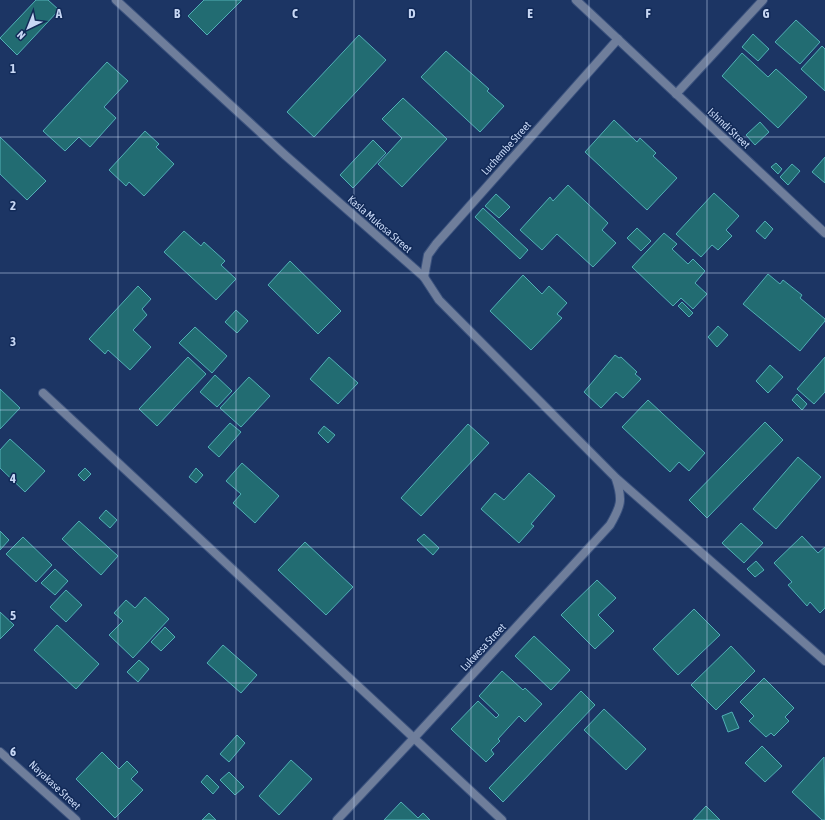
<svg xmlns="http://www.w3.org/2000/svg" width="825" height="820" font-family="'Asap Condensed',sans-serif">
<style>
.building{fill:#226c72;stroke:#51afb6}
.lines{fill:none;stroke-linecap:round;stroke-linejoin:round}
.minor-casing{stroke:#3b527e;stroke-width:10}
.minor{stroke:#6f7e9b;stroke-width:8}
.grid{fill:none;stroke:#c7d7f4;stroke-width:1;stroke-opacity:0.55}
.labels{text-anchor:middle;stroke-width:3;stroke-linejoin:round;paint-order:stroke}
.street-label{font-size:11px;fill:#c7d7f4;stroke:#122a58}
.grid-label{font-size:13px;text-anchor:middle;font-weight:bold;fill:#c7d7f4;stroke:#122a58;stroke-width:3;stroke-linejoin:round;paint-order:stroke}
</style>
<rect width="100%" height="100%" fill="#1c3564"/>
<g class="building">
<polygon points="36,0 48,0 59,10 17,55 0,38"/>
<polygon points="204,0 242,0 207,35 188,16"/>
<polygon points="796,20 820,42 800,64 775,42"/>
<polygon points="753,34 769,49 758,61 742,47"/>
<polygon points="359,35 386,60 314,137 287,112"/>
<polygon points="822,46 825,49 825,91 801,69"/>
<polygon points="446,51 489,89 487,91 504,106 480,132 421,77"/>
<polygon points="742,53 768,77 776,69 807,97 778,128 722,76"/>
<polygon points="107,62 128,81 104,107 116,118 90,147 79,137 65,151 43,131"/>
<polygon points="403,98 447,139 402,187 378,164 402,138 382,119"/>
<polygon points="614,120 637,142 640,138 656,153 653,156 677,178 647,210 585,152"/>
<polygon points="760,122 769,132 755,145 746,135"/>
<polygon points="145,131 159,144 156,147 174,164 144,196 129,182 126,186 109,170"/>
<polygon points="0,137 46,181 27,200 0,174"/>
<polygon points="373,140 386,153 353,188 340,175"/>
<polygon points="825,157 825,183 812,172"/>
<polygon points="776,163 782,169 778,174 771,167"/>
<polygon points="792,164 800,171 788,185 780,177"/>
<polygon points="568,185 608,223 602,230 616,243 593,267 557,234 542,250 520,230 550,197 553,201"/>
<polygon points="714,193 739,216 726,230 732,236 718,250 712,245 701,257 676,234"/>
<polygon points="496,194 510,207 499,218 485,206"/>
<polygon points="483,208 528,250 520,259 475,217"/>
<polygon points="765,221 773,229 765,239 756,231"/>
<polygon points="637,228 651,241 641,251 627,238"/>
<polygon points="184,231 201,246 204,242 225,261 221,265 236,279 216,300 164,252"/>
<polygon points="664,233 677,244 672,249 688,264 693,259 705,271 695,283 707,294 693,309 681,298 673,306 632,267"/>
<polygon points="290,261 341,311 318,334 268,285"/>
<polygon points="768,274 780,284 783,280 802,295 800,298 825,319 825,321 800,351 743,304"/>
<polygon points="523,275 542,294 549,286 567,303 557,314 562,318 531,350 490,311"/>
<polygon points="138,286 151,299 142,309 147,315 133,330 151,347 130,370 108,350 105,354 89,339"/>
<polygon points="682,302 693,313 689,317 678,306"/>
<polygon points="236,310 248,321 237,333 225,322"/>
<polygon points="718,326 728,335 717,347 708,337"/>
<polygon points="195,327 227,356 212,373 179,343"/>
<polygon points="615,355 619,358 621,357 637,372 635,374 641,379 623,398 616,392 601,408 584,392"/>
<polygon points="188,357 206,374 157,426 139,409"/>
<polygon points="329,357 358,383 338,404 310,379"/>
<polygon points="825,357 825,392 814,404 797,389"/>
<polygon points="770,365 783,377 768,393 756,381"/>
<polygon points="215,375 232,391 217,407 200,392"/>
<polygon points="249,377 270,396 241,427 220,408"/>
<polygon points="0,389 20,408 0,429"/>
<polygon points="797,394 807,404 802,410 792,400"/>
<polygon points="648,400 705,453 689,471 679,462 670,472 622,427"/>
<polygon points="765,422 783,440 707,518 689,500"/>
<polygon points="230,423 241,432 219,457 208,447"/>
<polygon points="468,424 489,443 421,516 401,498"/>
<polygon points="324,426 335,435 328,443 318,433"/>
<polygon points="10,439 45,471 25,492 0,468 0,450"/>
<polygon points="798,457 821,477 776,529 753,509"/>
<polygon points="242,463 279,496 255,523 233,503 241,494 226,481"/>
<polygon points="85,468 91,474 84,481 78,475"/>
<polygon points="196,468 203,475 196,483 189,477"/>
<polygon points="529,473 555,496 531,524 534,526 519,543 481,509 495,493 504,500"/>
<polygon points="106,510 117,520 110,528 99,518"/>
<polygon points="79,521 118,556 101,575 62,539"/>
<polygon points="741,523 763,543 744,563 722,543"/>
<polygon points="0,531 9,540 0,550"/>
<polygon points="424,534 439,548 433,555 417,540"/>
<polygon points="802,536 818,553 825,547 825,608 820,613 810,602 807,606 788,585 792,582 774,563"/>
<polygon points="23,537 52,565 36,582 6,554"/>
<polygon points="305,542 353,587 326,615 278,570"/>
<polygon points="756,561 764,570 755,577 747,569"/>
<polygon points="55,569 68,581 55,595 41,583"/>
<polygon points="597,580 616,598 598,615 614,631 595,649 561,615"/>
<polygon points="66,590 82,605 66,622 50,607"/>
<polygon points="145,597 169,619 133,658 109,635 123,621 114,613 126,600 135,608"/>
<polygon points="694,609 720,635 678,675 653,649"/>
<polygon points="0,612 14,625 0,639"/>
<polygon points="57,625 99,664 76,689 34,650"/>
<polygon points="165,627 175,637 161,651 151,642"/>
<polygon points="534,636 570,670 551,690 515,656"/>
<polygon points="223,645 257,675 241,693 207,663"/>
<polygon points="731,646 755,671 716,710 691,685"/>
<polygon points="139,660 149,669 138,682 127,672"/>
<polygon points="502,671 523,690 525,688 542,704 525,722 519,716 498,739 500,741 491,750 494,754 486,762 451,729 478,701 496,718 499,715 479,696"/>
<polygon points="764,678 794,708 785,717 789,721 774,736 771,733 766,737 749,721 754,716 740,702"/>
<polygon points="581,691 595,705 503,802 489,788"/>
<polygon points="604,709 646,749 626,770 584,730"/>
<polygon points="732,712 739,728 728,732 722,716"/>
<polygon points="237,735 245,743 229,762 220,754"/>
<polygon points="762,746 782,766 765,782 745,763"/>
<polygon points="102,752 119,769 127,761 138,772 131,779 143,790 115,818 76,779"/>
<polygon points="824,757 825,820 822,820 792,792"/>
<polygon points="291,760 312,779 279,815 259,796"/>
<polygon points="229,772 244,787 235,795 220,780"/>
<polygon points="207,775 219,787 213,794 201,782"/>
<polygon points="401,802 418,818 423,813 430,820 384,820"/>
<polygon points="706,806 720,820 693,820"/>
<polygon points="209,813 216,820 202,820"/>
</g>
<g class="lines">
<defs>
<g id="minor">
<polyline points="116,0 285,155 424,277 439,300 616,478 825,661"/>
<polyline points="576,0 825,233"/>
<polyline points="676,94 763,0"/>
<polyline points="424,277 428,255 436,244 618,39"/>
<polyline points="43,393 502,820"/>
<polyline points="0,752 76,820"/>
<path d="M337,820l77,-82 196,-213c11,-19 13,-25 6,-46"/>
</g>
</defs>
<use href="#minor" class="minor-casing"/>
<use href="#minor" class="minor"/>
</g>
<path class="grid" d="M118,0v820M236,0v820M354,0v820M471,0v820M589,0v820M707,0v820M0,137h825M0,273h825M0,410h825M0,547h825M0,683h825"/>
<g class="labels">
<g class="street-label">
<text transform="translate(729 128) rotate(43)" y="4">Ishindi Street</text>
<text transform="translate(506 148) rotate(-48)" y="4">Luchembe Street</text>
<text transform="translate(380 224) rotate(41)" y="4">Kasla Mukosa Street</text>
<text transform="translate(483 647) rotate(-47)" y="4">Lukwesa Street</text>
<text transform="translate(55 785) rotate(43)" y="4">Nayakase Street</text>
</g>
</g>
<g class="grid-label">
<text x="59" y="18">A</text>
<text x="177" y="18">B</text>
<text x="295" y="18">C</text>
<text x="412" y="18">D</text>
<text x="530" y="18">E</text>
<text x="648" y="18">F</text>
<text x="766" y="18">G</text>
<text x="13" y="73">1</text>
<text x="13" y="210">2</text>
<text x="13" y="346">3</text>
<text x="13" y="483">4</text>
<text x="13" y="620">5</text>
<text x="13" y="756">6</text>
</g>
<g transform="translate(28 28) rotate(223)" stroke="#122a58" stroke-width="3" paint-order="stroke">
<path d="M0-3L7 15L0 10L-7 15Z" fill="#c7d7f4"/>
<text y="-6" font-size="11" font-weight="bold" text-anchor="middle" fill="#c7d7f4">N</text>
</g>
</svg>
